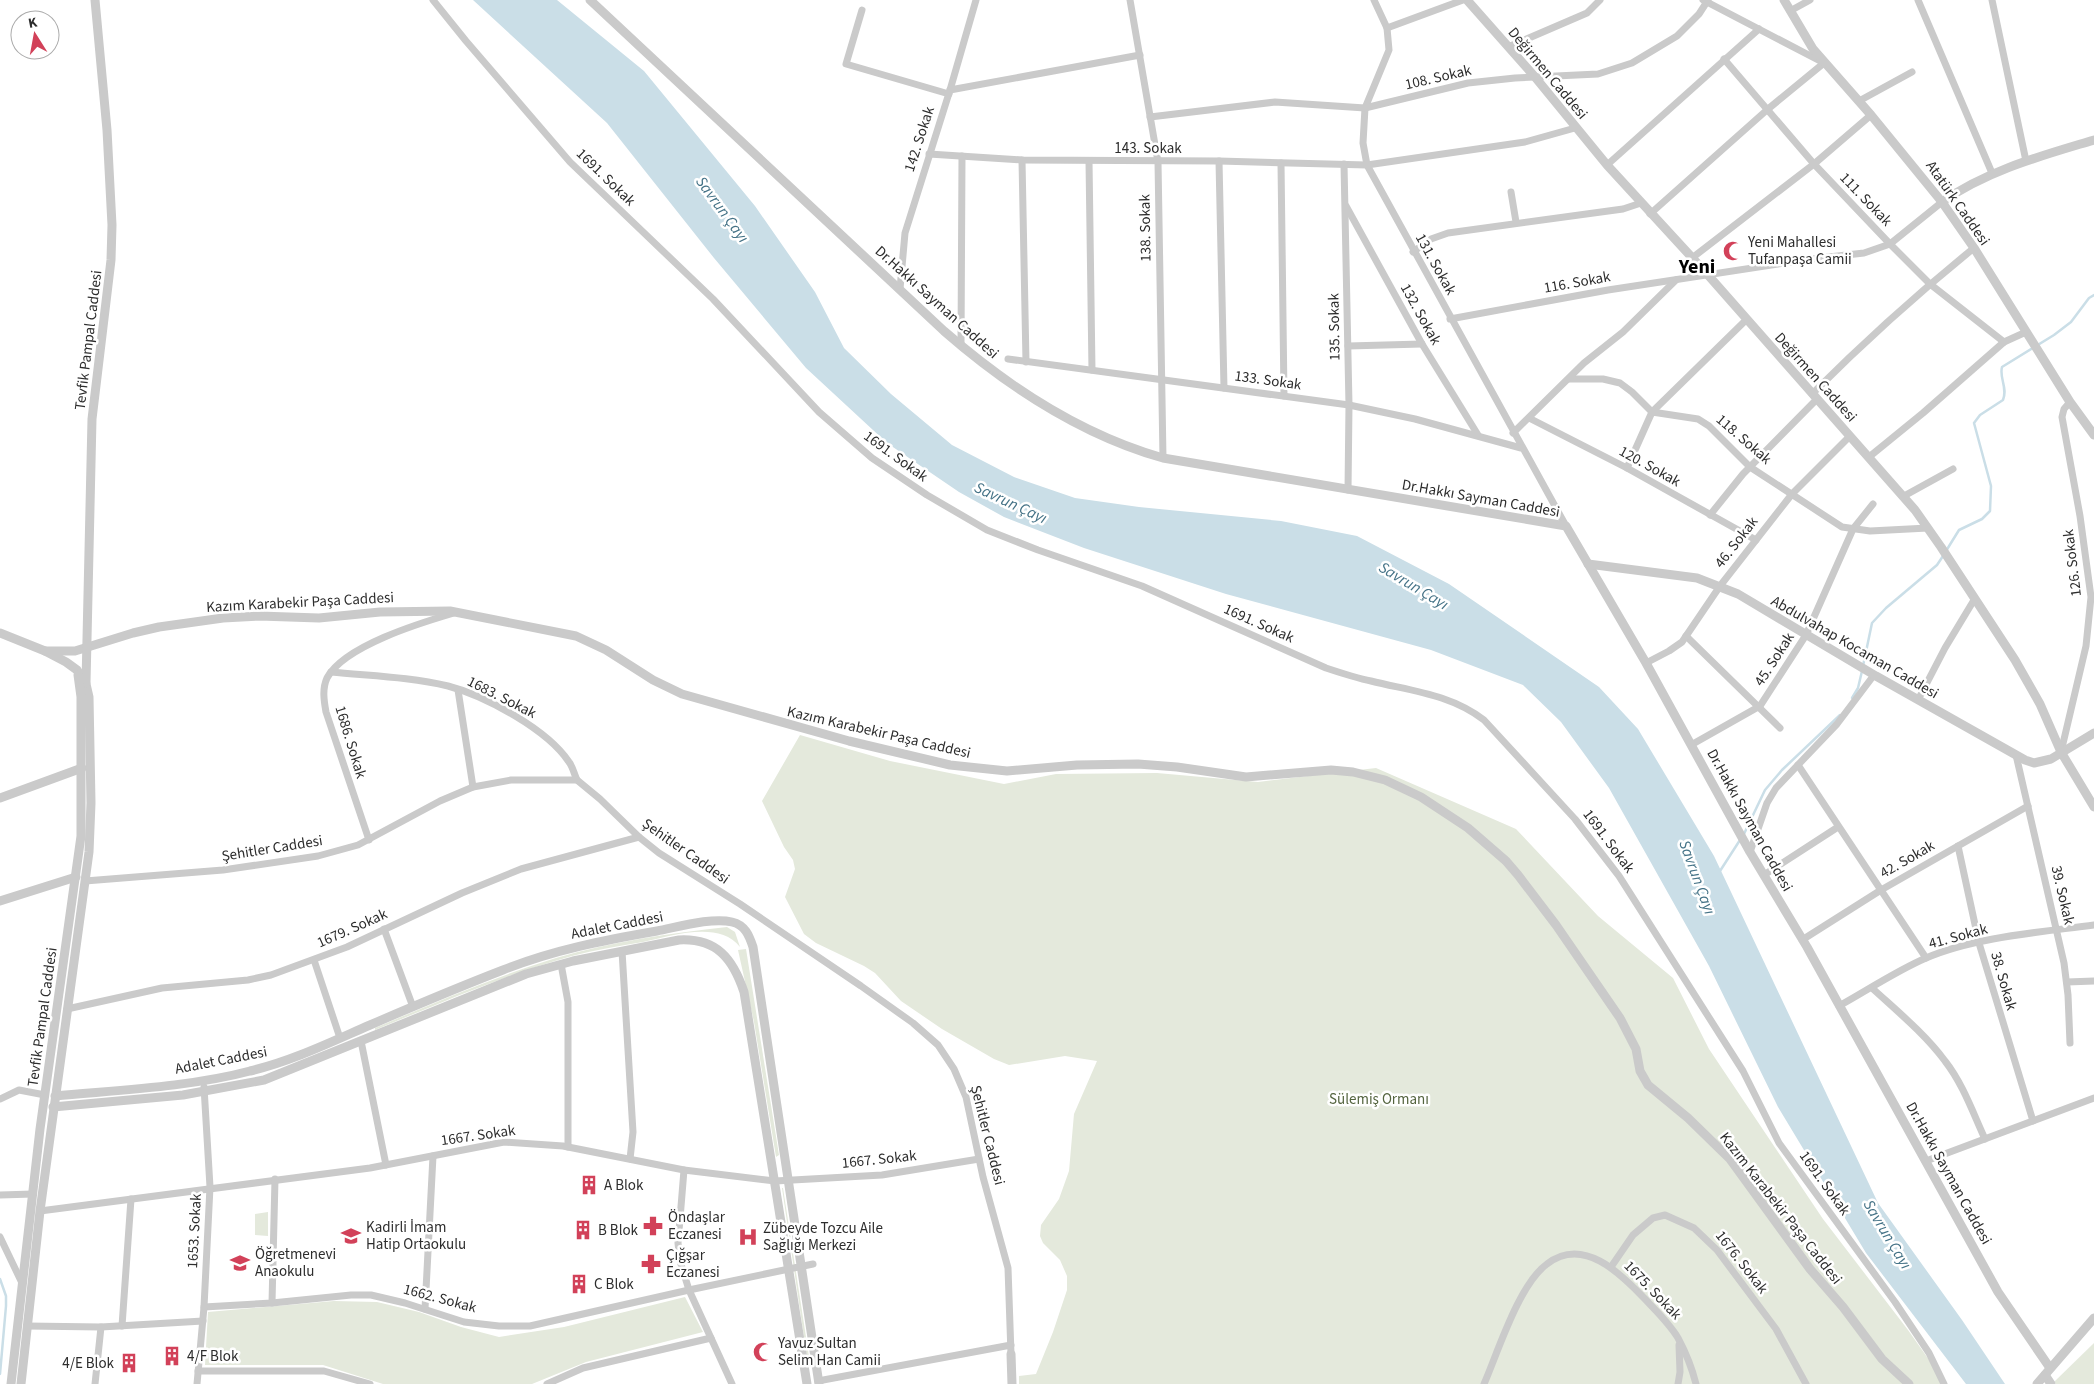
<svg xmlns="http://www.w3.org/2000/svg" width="2094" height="1384" font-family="'Source Sans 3',sans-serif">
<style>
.green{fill:#e4e9dc}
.water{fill:#cadee7}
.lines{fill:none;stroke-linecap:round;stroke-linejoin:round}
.stream{stroke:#cadee7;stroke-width:2.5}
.minor{stroke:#cacaca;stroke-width:7}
.tertiary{stroke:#cacaca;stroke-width:9}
.labels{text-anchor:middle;stroke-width:5;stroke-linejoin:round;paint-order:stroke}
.street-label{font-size:15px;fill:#2d2d2d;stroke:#fff}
.poi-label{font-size:15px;fill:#2d2d2d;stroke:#fff;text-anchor:start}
.park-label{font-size:15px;fill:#54643f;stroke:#fff}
.water-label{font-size:16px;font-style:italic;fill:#447286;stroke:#fff}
.district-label{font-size:20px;font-weight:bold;fill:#000;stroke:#fff}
</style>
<rect width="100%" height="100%" fill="#fff"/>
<g class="green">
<polygon points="800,735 890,761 1004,784 1056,774 1157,773 1258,782 1376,768 1516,829 1598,916 1673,978 1709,1049 1823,1219 1908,1330 1946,1384 1019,1384 1019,1376 1036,1374 1053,1332 1067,1290 1067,1276 1060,1260 1043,1243 1040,1236 1041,1225 1059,1199 1069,1171 1074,1114 1097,1061 1065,1056 1009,1065 994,1059 942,1029 901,1001 875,973 864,966 816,943 804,934 785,897 795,869 793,860 784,847 762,801"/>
<path d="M727,927l8,5 5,15c-21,-27 -69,-11 -97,-5 -24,4 -48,8 -71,14 -68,19 -132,47 -197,74v-2c59,-25 119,-51 181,-70 55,-16 114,-25 171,-31z"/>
<polygon points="746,949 779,1155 776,1157 754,1022 738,950"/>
<polygon points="782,1188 783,1188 810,1363 808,1364"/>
<polygon points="268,1212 268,1236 255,1235 255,1214"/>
<polygon points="685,1297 703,1332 586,1362 532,1384 383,1384 323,1365 205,1365 208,1312 334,1301 377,1302 419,1312 461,1327 499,1337 564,1327"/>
<polygon points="2094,1343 2094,1384 2056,1384 2054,1382"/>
</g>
<polygon class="water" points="473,0 557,0 644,71 755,206 815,292 844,348 891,394 952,445 1014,477 1075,498 1139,507 1281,521 1357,536 1449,584 1599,687 1638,729 1714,856 1878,1203 1962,1320 2005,1384 1966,1384 1866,1253 1778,1107 1709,966 1609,788 1561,722 1523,685 1431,650 1226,594 1084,548 1004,517 959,492 887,443 806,368 714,258 607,123"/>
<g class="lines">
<g class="stream">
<path d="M1946,551l13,-21 23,-11 8,-8 1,-25 -17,-63 6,-8 23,-15c5,-12 -4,-22 -1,-33l52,-32 17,-13 18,-24 5,-3"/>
<polyline points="1863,666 1872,623 1886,608 1937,565 1943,556"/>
<polyline points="1852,698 1858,688 1862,671"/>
<polyline points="1743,836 1765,790 1782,770 1840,715"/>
<polyline points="1720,871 1740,840"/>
<polyline points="0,1279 6,1296 6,1306 0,1374"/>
</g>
<g class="minor">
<path d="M433,0l33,41 104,121 143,137 106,113 53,46 55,37 60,35 51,20 104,36 184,82c15,5 30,10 45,13 40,10 79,13 113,39l91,99 44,57 124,195 36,72 116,159 34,51 15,31"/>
<polyline points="1130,0 1158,162 1163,458"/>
<polyline points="1374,0 1387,28 1389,50 1365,108 1363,143 1367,165 1566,526"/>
<polyline points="1918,0 1992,173"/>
<polyline points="1992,0 2026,161"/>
<polyline points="862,10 846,64 949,94"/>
<polyline points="1790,11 1810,0"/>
<polyline points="1387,28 1463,0"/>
<polyline points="1508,47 1587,13 1600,0"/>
<polyline points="1724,59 1814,164 1890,244 1930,284 2004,342"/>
<polyline points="950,90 1140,55"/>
<polyline points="1859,101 1912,72"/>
<polyline points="1150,117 1275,102 1365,108 1468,83 1515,78 1598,74 1632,63 1677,36 1699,14 1708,0"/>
<polyline points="929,154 1022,160 1219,161 1367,165 1525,142 1575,128"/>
<polyline points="1022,160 1026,362"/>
<polyline points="1089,161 1092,370"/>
<polyline points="1219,161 1224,388"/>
<polyline points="1281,163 1284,396"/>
<polyline points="1344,164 1349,405 1348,490"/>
<polyline points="1607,165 1759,29"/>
<polyline points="1511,192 1516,222"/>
<polyline points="1346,206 1422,344 1478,435"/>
<polyline points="1650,214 1768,109 1824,63 1703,0"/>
<polyline points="1413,252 1431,239 1448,233 1623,209 1641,203"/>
<polyline points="1692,258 1814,164 1871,115"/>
<polyline points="900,289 905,233 950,90 976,0"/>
<polyline points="1450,319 1608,290 1811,259 1864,253 1890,244 1942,202"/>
<polyline points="961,346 962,156"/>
<polyline points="1348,346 1422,344"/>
<polyline points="1008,359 1349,405 1415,419 1521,448"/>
<polyline points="1569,379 1603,379 1620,383 1632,392 1652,412 1698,419 1709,426 1750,467 1842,527 1870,531 1928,528"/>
<path d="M1812,394c52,-52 105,-100 162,-146"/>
<polyline points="1529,418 1627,468 1756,540"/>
<polyline points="1513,433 1584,363 1623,332 1676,280"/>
<polyline points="1869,457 1923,413 2004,342 2026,332"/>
<polyline points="1627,468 1652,412 1746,320"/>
<polyline points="1904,496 1953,469"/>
<polyline points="1710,515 1743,474 1817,399"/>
<polyline points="1686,636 1780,728"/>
<polyline points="1646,663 1669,651 1682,642 1720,586 1792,494 1850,436"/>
<path d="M331,672c39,4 79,5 117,14 38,10 100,44 121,76 4,5 5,12 8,18"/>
<polyline points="458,690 473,787"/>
<polyline points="1918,700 1945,648 1974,600"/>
<polyline points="1691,745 1760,706 1806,635 1853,529 1873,504"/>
<polyline points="2061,752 2086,646 2091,597 2080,516 2062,417 2064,409 2070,402"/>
<polyline points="2016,755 2064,963 2068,995 2070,1043"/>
<polyline points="1798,765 1926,958"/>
<path d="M369,840l-43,-128c-2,-11 -4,-23 1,-34 17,-32 93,-55 127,-65"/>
<polyline points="1958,846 1979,943 2033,1121"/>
<polyline points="1750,852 1767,803 1776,788 1837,724 1874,675"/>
<polyline points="1764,875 1838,827"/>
<polyline points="85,881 223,870 318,856 358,845 440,801 473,787 511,780 577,780 600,799 639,837 659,853 740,904 861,986 913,1023 938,1045 954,1069 966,1097 983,1177 1008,1268 1011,1354"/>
<polyline points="384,929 413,1007"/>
<polyline points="1802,940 1881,890 2028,806"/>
<polyline points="622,951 633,1132 630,1159"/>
<polyline points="314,960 340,1038"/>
<polyline points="561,964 568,1002 568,1147"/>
<polyline points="2067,982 2094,981"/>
<path d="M1872,988c25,23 53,46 73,73 18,23 28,52 40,78"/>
<path d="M1839,1006c29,-16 57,-35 87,-48 48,-21 116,-26 168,-33"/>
<polyline points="67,1009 162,988 248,980 271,975 347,947 462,893 521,869 639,837"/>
<polyline points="361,1041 386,1165"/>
<polyline points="0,1099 19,1090 45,1095"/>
<polyline points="1926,1161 2094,1098"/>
<polyline points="684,1170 678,1243 680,1261 689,1290 732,1384"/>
<polyline points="0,1195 33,1194"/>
<polyline points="40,1211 370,1168 504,1142 563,1146 684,1170 775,1181 882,1175 979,1159"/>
<polyline points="0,1237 22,1283"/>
<polyline points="1611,1267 1633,1235 1653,1218 1665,1215 1694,1228 1717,1250 1776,1329 1806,1384"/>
<polyline points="272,1303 275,1179"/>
<polyline points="204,1307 272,1303 351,1295 371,1295 405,1303 464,1322 499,1326 530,1326 689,1290 813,1264"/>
<polyline points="425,1309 433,1156"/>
<polyline points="27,1326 101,1327 203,1321"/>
<polyline points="122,1326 131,1199"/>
<polyline points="198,1371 324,1371 370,1384"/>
<polyline points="818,1381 1011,1345"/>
<polyline points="95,1384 101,1327"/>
<polyline points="197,1384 204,1307 210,1187 204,1087"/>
<polyline points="547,1384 583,1368 711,1338"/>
<path d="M1484,1384c14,-32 35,-100 63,-120 36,-28 73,9 97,34 12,13 25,25 34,40 8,15 14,30 18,46"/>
<polyline points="1678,1384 1680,1372 1679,1345"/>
</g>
<g class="tertiary">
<path d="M590,0l354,331c63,55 138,104 219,127l403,68 80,137 104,189 57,95 191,345 52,76"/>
<polyline points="1467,0 1535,77 1607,165 1708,275 1915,510 1941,547 2015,660 2040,704 2061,752 2094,807"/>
<polyline points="1784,0 1813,49 1871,115 1942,202 1974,248 2070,402 2094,435"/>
<path d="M1942,202c46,-32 99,-46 152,-62"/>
<polyline points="1588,564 1697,578 1738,594 1876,676 2025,760 2034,763 2051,759 2094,733"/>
<polyline points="0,633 45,651 66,662 77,670 86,684 89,697 91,803 89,852 40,1211 21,1384"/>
<polyline points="45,651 75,651 133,633 159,627 223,618 259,616 319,618 380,612 450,611 576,636 606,650 653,680 682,694 849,741 950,765 1007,771 1077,765 1138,764 1177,767 1246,777 1331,770 1353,772 1385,780 1421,797 1468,828 1506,861 1518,875 1556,925 1620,1018 1636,1049 1640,1071 1648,1085 1688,1118 1730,1159 1810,1269 1843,1307 1882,1359 1909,1384"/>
<polyline points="86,683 92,419 111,260 112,225 107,130 95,0"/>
<polyline points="0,798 82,768"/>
<polyline points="0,901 76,877"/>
<path d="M55,1096c63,-6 135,-9 195,-25 42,-10 81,-29 120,-46 44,-19 89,-38 133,-55 50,-20 102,-30 154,-39 21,-4 55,-14 75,-9 13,3 17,13 21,25l66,437"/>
<path d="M53,1107l130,-12 81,-15 262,-106 47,-13 106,-21c38,-2 54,19 65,52l63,392"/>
<polyline points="1011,1354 1012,1384"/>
<polyline points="2045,1375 2051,1384"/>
<polyline points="11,1384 40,1129 81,836 81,697 78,675"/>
<polyline points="2037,1384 2094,1318"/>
</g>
</g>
<defs>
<symbol id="mosque-bare" viewBox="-9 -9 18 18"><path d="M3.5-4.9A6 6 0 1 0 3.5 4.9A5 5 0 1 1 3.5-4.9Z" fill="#d24159" stroke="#fff" stroke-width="2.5" paint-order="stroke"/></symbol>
<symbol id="building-bare" viewBox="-9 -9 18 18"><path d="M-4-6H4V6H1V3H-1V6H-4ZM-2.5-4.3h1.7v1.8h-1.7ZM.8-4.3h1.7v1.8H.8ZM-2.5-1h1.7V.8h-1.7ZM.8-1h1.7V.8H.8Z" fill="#d24159" stroke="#fff" stroke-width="2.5" paint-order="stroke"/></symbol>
<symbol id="pharmacy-bare" viewBox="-9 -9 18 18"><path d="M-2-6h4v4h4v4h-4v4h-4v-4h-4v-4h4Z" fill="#d24159" stroke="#fff" stroke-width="2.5" paint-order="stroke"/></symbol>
<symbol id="school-bare" viewBox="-9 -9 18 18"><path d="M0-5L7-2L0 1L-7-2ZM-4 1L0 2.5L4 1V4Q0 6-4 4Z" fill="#d24159" stroke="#fff" stroke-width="2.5" paint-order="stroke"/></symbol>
<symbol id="hospital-bare" viewBox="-9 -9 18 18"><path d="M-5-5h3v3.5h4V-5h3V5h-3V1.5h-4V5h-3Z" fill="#d24159" stroke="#fff" stroke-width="2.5" paint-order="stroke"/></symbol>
</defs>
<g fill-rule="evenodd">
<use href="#mosque-bare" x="1719" y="237" width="28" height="28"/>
<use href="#building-bare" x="575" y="1171" width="28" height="28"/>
<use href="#pharmacy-bare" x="639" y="1212" width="28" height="28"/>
<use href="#building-bare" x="569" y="1216" width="28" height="28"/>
<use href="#school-bare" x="337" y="1222" width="28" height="28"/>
<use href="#hospital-bare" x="734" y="1223" width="28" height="28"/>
<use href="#school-bare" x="226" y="1249" width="28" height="28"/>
<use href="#pharmacy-bare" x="637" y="1250" width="28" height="28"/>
<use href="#building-bare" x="565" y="1270" width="28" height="28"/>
<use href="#mosque-bare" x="749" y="1338" width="28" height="28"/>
<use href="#building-bare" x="158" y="1342" width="28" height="28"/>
<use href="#building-bare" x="115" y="1349" width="28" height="28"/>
</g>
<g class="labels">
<g class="street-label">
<text transform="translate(1548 73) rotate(50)" y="5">Değirmen Caddesi</text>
<text transform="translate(1438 77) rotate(-13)" y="5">108. Sokak</text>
<text transform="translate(919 139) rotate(-72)" y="5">142. Sokak</text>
<text x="1148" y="153">143. Sokak</text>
<text transform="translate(606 177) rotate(44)" y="5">1691. Sokak</text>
<text transform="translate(1866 199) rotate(46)" y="5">111. Sokak</text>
<text transform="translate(1958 203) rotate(55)" y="5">Atatürk Caddesi</text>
<text transform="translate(1145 228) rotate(-91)" y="5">138. Sokak</text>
<text transform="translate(1436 264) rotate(61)" y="5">131. Sokak</text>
<text transform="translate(1577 282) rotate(-10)" y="5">116. Sokak</text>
<text transform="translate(937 302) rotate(42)" y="5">Dr.Hakkı Sayman Caddesi</text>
<text transform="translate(1421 314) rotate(61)" y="5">132. Sokak</text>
<text transform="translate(1334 327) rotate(-91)" y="5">135. Sokak</text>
<text transform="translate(88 340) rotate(-83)" y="5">Tevfik Pampal Caddesi</text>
<text transform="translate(1816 377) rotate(48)" y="5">Değirmen Caddesi</text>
<text transform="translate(1268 380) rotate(8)" y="5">133. Sokak</text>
<text transform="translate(1744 439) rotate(41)" y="5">118. Sokak</text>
<text transform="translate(896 456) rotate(36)" y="5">1691. Sokak</text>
<text transform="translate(1650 466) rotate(29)" y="5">120. Sokak</text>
<text transform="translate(1481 498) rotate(10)" y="5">Dr.Hakkı Sayman Caddesi</text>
<text transform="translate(1736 542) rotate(-52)" y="5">46. Sokak</text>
<text transform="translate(2072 563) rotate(-97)" y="5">126. Sokak</text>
<text transform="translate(300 602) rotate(-3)" y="5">Kazım Karabekir Paşa Caddesi</text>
<text transform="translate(1259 623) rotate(24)" y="5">1691. Sokak</text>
<text transform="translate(1855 647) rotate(30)" y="5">Abdulvahap Kocaman Caddesi</text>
<text transform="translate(1774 659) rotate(-57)" y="5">45. Sokak</text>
<text transform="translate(502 697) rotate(27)" y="5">1683. Sokak</text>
<text transform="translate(879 732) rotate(13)" y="5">Kazım Karabekir Paşa Caddesi</text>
<text transform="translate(351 742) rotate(73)" y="5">1686. Sokak</text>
<text transform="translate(1750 820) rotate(61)" y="5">Dr.Hakkı Sayman Caddesi</text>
<text transform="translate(1609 841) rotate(53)" y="5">1691. Sokak</text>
<text transform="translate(272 848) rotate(-9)" y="5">Şehitler Caddesi</text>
<text transform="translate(686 851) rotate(35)" y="5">Şehitler Caddesi</text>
<text transform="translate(1907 859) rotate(-30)" y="5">42. Sokak</text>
<text transform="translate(2063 895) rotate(77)" y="5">39. Sokak</text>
<text transform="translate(617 925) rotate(-11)" y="5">Adalet Caddesi</text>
<text transform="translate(352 928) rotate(-24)" y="5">1679. Sokak</text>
<text transform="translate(1958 936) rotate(-15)" y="5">41. Sokak</text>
<text transform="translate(2004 981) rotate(74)" y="5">38. Sokak</text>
<text transform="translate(42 1017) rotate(-82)" y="5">Tevfik Pampal Caddesi</text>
<text transform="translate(221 1060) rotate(-11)" y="5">Adalet Caddesi</text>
<text transform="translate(478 1135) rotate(-8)" y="5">1667. Sokak</text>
<text transform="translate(988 1135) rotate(76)" y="5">Şehitler Caddesi</text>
<text transform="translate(879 1159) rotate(-6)" y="5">1667. Sokak</text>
<text transform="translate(1949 1173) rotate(61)" y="5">Dr.Hakkı Sayman Caddesi</text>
<text transform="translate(1825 1183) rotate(54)" y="5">1691. Sokak</text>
<text transform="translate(1781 1208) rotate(52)" y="5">Kazım Karabekir Paşa Caddesi</text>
<text transform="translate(194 1231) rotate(-87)" y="5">1653. Sokak</text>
<text transform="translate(1742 1262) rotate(52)" y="5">1676. Sokak</text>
<text transform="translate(1653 1290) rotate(46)" y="5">1675. Sokak</text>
<text transform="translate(440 1298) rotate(15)" y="5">1662. Sokak</text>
</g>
<g class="poi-label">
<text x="1748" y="247">Yeni Mahallesi<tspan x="1748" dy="17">Tufanpaşa Camii</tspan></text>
<text x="604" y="1190">A Blok</text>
<text x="668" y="1222">Öndaşlar<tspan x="668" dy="17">Eczanesi</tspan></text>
<text x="366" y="1232">Kadirli İmam<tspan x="366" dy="17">Hatip Ortaokulu</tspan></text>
<text x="763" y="1233">Zübeyde Tozcu Aile<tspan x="763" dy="17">Sağlığı Merkezi</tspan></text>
<text x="598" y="1235">B Blok</text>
<text x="255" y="1259">Öğretmenevi<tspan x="255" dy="17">Anaokulu</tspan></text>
<text x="666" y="1260">Çığşar<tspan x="666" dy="17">Eczanesi</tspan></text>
<text x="594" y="1289">C Blok</text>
<text x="778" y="1348">Yavuz Sultan<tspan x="778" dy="17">Selim Han Camii</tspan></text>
<text x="187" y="1361">4/F Blok</text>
<text x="114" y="1368" text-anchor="end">4/E Blok</text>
</g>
<g class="park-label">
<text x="1379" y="1104">Sülemiş Ormanı</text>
</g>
<g class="water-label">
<text transform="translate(723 209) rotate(54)" y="6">Savrun Çayı</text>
<text transform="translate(1011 502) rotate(25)" y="6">Savrun Çayı</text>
<text transform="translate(1414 585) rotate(31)" y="6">Savrun Çayı</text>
<text transform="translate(1698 877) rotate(70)" y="6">Savrun Çayı</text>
<text transform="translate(1888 1234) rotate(59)" y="6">Savrun Çayı</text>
</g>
<g class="district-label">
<text x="1697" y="273">Yeni</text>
</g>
</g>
<g transform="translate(35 35) rotate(349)"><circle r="24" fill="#ffffff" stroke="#ababab"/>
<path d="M0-4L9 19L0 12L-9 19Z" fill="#d24159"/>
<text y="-8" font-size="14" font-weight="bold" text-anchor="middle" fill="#2d2d2d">K</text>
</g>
</svg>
